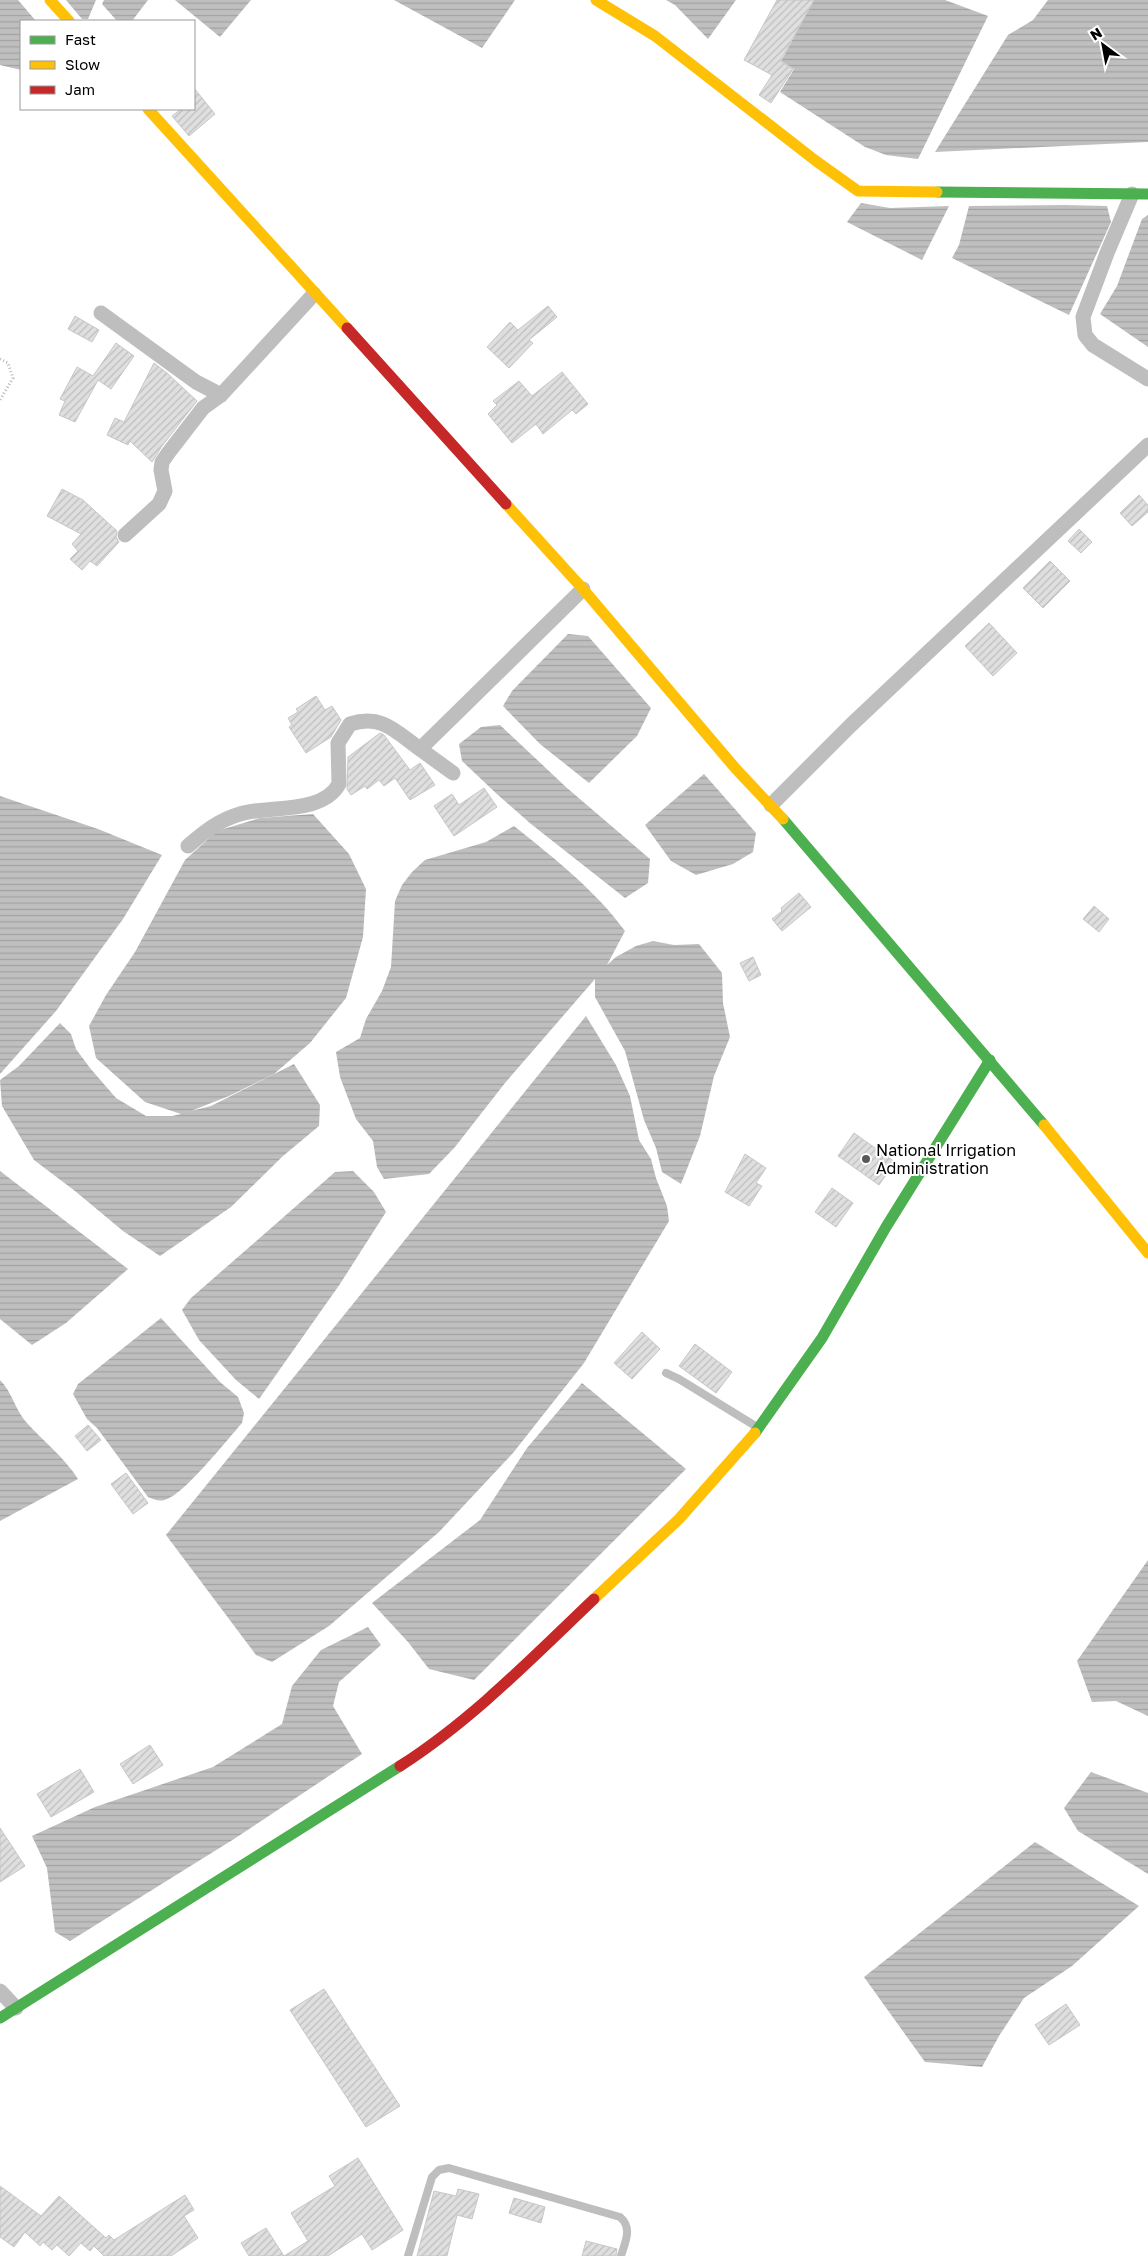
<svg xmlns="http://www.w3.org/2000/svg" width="1148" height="2256" font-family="'Golos Text',sans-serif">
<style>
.water{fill:url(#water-rules)}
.building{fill:url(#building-hatch);stroke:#c7c7c7}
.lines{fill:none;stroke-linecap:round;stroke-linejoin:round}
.path{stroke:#b9b9b9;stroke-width:3;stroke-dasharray:1 2.5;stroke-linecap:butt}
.lane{stroke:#bebebe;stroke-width:8}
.street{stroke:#bebebe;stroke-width:15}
.fast{stroke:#4caf50;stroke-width:11}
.slow{stroke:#ffc107;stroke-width:11}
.jam{stroke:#c62828;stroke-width:11}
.poi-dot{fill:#595959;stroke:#fff;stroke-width:2}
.labels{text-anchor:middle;stroke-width:4;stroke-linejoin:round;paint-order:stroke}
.poi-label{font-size:16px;fill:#000;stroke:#fff;text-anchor:start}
</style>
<defs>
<pattern id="water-rules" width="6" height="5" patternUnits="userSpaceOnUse" patternTransform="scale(1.25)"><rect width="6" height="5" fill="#bfbfbf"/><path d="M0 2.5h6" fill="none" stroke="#a2a2a2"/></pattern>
<pattern id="building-hatch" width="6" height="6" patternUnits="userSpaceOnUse" patternTransform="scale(1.25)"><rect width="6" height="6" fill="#dfdfdf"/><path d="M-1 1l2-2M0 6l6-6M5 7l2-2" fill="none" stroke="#bebebe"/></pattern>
</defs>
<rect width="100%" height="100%" fill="#fff"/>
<g class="water">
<polygon points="0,0 18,0 36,21 21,21 21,70 0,65"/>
<polygon points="66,0 96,0 88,19 82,19"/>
<polygon points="104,0 148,0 132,21 117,21 102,4"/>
<polygon points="175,0 251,0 220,37"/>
<polygon points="394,0 515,0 482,48"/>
<polygon points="666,0 736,0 708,39 675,5"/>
<polygon points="814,0 945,0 988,16 918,159 886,155 865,147 780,92 794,69 781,61"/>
<polygon points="1048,0 1148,0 1148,142 935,152 1008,35 1033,20"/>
<polygon points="861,203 890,208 949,206 922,260 847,222"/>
<polygon points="1065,205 1107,206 1111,222 1069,315 952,258 959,245 969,206"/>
<polygon points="1148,215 1148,347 1100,314 1117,286 1142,219"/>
<polygon points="568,634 588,636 651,708 637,736 589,783 540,744 503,706 512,691"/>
<polygon points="500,725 567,788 650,859 648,883 625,898 531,824 498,795 462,761 459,744 481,727"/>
<polygon points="704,774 756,833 753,852 733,864 696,875 671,861 645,825"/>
<polygon points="0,796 98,829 162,855 123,919 56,1011 0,1074"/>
<polygon points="313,814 349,854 366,889 363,937 346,998 310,1043 274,1074 229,1096 191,1111 211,1106 294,1064 320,1105 319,1126 283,1156 231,1207 160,1256 123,1231 75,1191 34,1160 2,1106 0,1080 19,1066 60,1023 71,1034 76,1049 90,1068 116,1098 146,1116 172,1116 181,1114 145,1102 96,1058 89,1026 106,995 135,952 185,860 217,831 260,818"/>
<path d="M514,826c40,32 81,64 111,105l-18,34 9,-8 20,-11 17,-5 21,4 25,-1 23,29 1,30 7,34 -16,39 -14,60 -19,48 -19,-12 -6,-24 -12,-28 -19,-69 -30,-54v-18l-90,104 -50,64 -26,27 -45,5 -7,-12 -4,-26 -17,-22 -16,-42 -4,-25 24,-14 6,-19 16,-28 9,-24 4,-66 7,-16 10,-13 13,-12 61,-18z"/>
<polygon points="586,1016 616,1065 630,1096 639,1140 651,1159 656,1178 667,1206 669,1221 584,1363 513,1453 439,1532 329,1626 272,1662 256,1655 166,1535"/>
<polygon points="0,1171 128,1269 66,1323 32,1345 0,1319"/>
<polygon points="353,1171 374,1192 386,1212 340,1284 259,1399 236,1380 199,1340 182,1310 191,1298 335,1172"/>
<path d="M161,1318l59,64 18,15 6,16 -2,10c-15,17 -57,70 -75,76 -7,3 -12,1 -19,-2l-51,-69 -10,-9 -14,-25 5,-10z"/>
<path d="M0,1380c12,12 15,29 26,42 18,20 38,35 52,57l-78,42z"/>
<polygon points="582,1383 686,1469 474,1680 429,1669 408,1642 372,1603 480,1520 527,1448"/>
<polygon points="1148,1560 1148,1716 1116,1701 1092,1702 1077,1661"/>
<polygon points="368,1627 381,1645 339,1682 333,1706 362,1754 234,1839 70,1941 55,1932 47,1868 32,1836 95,1807 213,1767 282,1724 292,1686 321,1650"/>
<polygon points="1091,1772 1148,1793 1148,1874 1078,1831 1064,1808"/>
<polygon points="1035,1842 1139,1906 1072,1966 1024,1998 999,2036 982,2067 925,2062 864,1977"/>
</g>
<g class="building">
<polygon points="777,0 814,0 780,61 793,69 771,103 759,95 772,75 744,60"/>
<polygon points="194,88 215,114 189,136 172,116 181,109 194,109"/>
<polygon points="548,306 557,317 529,340 533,343 509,368 487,347 510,322 518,330"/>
<polygon points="75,316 99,330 92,342 68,329"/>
<polygon points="116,343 134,356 111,389 98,380 75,422 59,415 65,401 60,399 77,367 93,376"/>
<polygon points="154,363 167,373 197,401 162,446 152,462 130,441 128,445 107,435 115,418 124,422"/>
<polygon points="562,372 588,404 576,414 572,410 543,434 536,424 512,443 488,414 497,405 493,401 519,381 532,396"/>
<polygon points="62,489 83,500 117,531 116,537 119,542 97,566 90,561 82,570 70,559 78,551 72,544 81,534 47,516"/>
<polygon points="1139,495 1148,505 1148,512 1132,526 1120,513"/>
<polygon points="1079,529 1092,542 1081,553 1068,541"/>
<polygon points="1050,561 1070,581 1043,608 1023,588"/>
<polygon points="989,623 1017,653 993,676 965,646"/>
<polygon points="316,696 325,710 332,706 341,720 331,737 306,753 289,727 292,725 288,718 298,712 296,709"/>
<polygon points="380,733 384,735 410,770 420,763 435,785 410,800 395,778 384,786 379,780 367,789 365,786 351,795 347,789 348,757"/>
<polygon points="484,788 497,807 454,836 434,806 452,794 459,805"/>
<polygon points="799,893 811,907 782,931 772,919 782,911 781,908"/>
<polygon points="1094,906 1109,919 1099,932 1083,919"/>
<polygon points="753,957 761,975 749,981 740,963"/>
<polygon points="854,1133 895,1162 879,1185 838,1156"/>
<polygon points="745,1154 766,1168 756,1183 762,1186 749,1206 725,1192"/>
<polygon points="832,1188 853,1203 836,1227 815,1212"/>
<polygon points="642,1332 660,1349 632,1379 614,1363"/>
<polygon points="695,1344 732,1372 716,1393 679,1366"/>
<polygon points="88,1425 101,1440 87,1451 75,1436"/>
<polygon points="126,1473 148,1503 133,1514 111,1484"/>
<polygon points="150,1745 163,1765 133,1784 120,1764"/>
<polygon points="80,1769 94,1792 51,1817 37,1794"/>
<polygon points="0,1828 25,1866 0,1882"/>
<polygon points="324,1989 400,2106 366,2127 290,2010"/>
<polygon points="1066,2004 1080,2025 1049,2045 1035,2025"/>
<polygon points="358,2158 403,2230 372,2250 362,2234 328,2256 249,2256 241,2243 266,2228 284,2256 308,2241 291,2213 335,2186 329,2176"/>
<polygon points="0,2186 41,2216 59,2196 106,2238 109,2235 114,2240 185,2195 194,2210 184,2216 198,2238 171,2256 104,2256 94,2246 90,2251 81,2243 69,2256 57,2245 52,2250 43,2242 40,2246 25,2232 14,2247 0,2237"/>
<polygon points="458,2189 479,2194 472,2219 457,2215 447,2256 417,2256 434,2191 456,2196"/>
<polygon points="514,2198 545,2207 541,2223 509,2213"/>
<polygon points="586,2241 617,2249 616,2256 582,2256"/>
</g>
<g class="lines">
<polyline class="path" points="0,359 8,363 13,378 0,400"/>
<g class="lane">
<polyline points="666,1373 679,1379 757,1427"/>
<path d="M408,2256l24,-79 7,-7 10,-2 171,49c13,11 5,25 1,39"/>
</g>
<g class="street">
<polyline points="1132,194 1107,253 1083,317 1085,335 1093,345 1148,379"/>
<polyline points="101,313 196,382 221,395"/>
<polyline points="125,535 159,504 165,491 161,470 162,462 169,452 203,408 221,395 314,294"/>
<polyline points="420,749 453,773"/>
<polyline points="771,805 851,725 1148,445"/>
<path d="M188,846c16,-14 31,-26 52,-32 28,-9 82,1 99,-30l-1,-41 12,-19c32,-10 45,7 70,25l163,-160"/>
<polyline points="0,1991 16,2008"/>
</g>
<g class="fast">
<polyline points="937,192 1148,194"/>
<polyline points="783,819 1044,1125"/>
<polyline points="755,1433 822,1338 886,1227 990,1060"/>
<polyline points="0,2018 400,1766"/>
</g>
<g class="slow">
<polyline points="50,0 69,21"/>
<polyline points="596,0 655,36 816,161 858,191 937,192"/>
<polyline points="148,109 347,328"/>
<polyline points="506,504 583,589 736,769 783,819"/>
<polyline points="1044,1125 1148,1253"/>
<polyline points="594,1599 679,1519 755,1433"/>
</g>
<g class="jam">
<polyline points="347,328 506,504"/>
<path d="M400,1766c72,-46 132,-108 194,-167"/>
</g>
</g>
<circle class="poi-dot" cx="866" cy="1159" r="5"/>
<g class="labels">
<g class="poi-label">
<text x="876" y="1156">National Irrigation<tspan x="876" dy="18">Administration</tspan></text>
</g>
</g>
<rect x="20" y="20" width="175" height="90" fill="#ffffff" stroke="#999999"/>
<rect x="30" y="36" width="25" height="8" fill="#4caf50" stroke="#999999"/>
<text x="65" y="45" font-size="15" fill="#000000">Fast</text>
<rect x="30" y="61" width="25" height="8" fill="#ffc107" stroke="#999999"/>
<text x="65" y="70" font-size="15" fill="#000000">Slow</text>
<rect x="30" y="86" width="25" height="8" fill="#c62828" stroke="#999999"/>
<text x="65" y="95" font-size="15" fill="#000000">Jam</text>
<g transform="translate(1103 45) rotate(328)" stroke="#ffffff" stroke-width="4" paint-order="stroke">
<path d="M0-4L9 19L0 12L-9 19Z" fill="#000000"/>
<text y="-8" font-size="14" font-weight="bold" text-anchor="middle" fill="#000000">N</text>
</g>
</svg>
